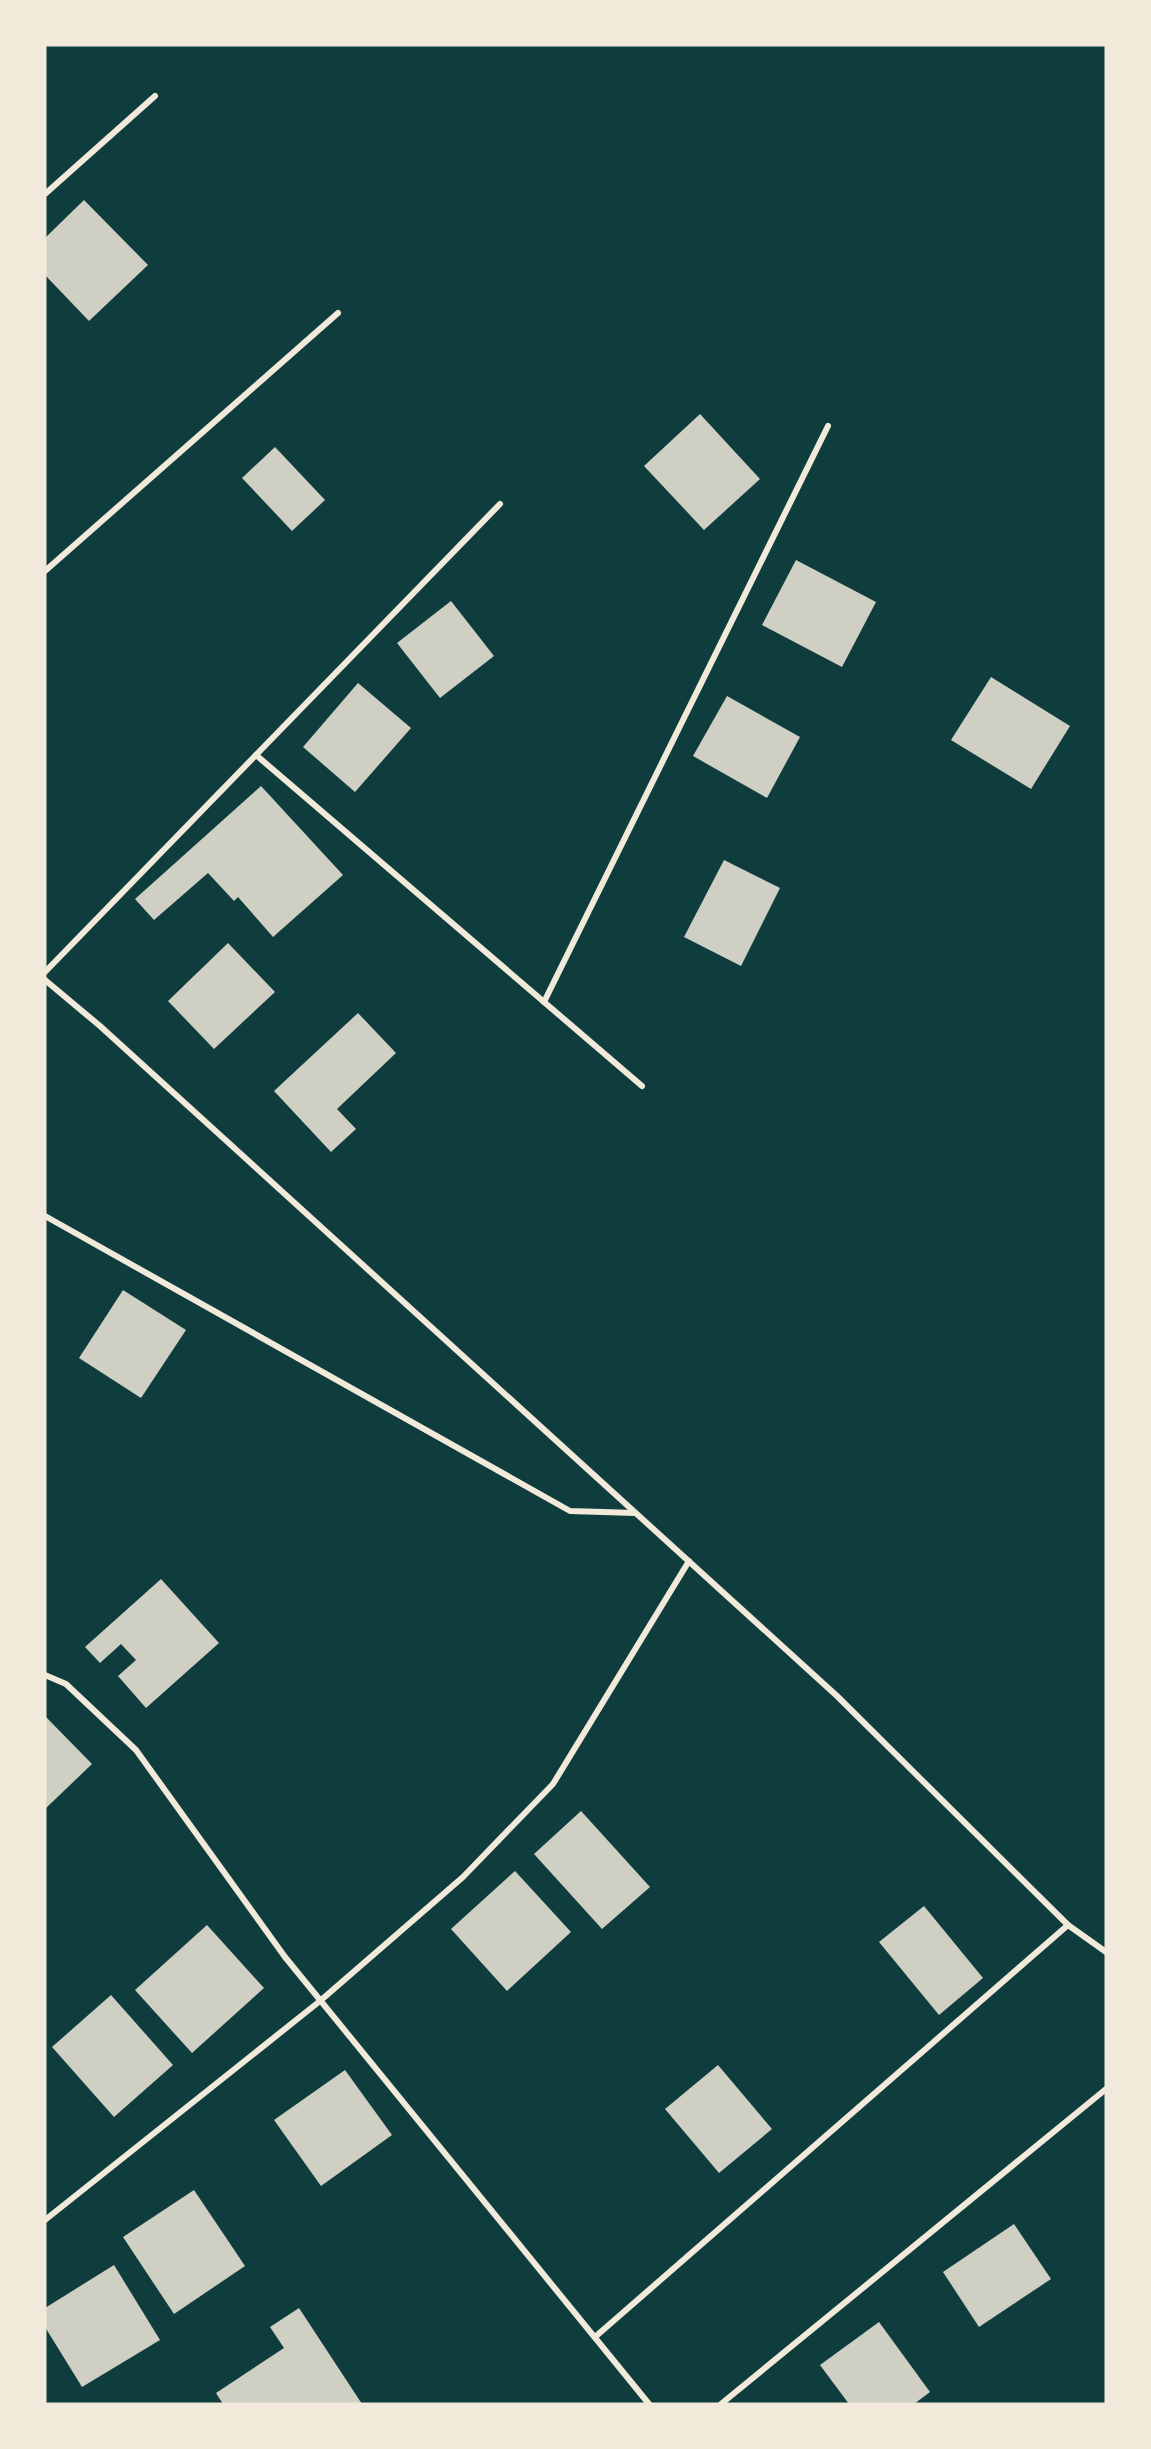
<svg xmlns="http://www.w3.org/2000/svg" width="1151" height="2449" font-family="'Work Sans',sans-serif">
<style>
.building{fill:#cfcfc3}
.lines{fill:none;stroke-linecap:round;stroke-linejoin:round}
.minor{stroke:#f1e9da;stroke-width:6}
</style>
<rect width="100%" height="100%" fill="#0f3d3e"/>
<g class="building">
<polygon points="84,200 148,265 89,321 45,275 45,238"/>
<polygon points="700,414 760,479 704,530 644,466"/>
<polygon points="275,447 325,500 292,531 242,478"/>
<polygon points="796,560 876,602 842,667 762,625"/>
<polygon points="451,601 494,656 440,698 397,643"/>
<polygon points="991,677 1070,726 1031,789 951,740"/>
<polygon points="358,683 411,728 355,792 303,747"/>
<polygon points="727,696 800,737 767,798 693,756"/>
<polygon points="261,786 343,875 273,937 238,897 234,901 208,873 154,920 135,899"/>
<polygon points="724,860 780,888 741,966 684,937"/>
<polygon points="228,943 275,992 214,1049 168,1001"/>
<polygon points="358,1013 396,1053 337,1109 356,1129 331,1152 274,1091"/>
<polygon points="123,1290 186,1330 141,1398 79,1358"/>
<polygon points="161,1579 219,1643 146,1708 118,1676 136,1660 121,1644 100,1663 85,1647"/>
<polygon points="45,1716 92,1764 45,1809"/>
<polygon points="581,1811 650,1887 602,1929 534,1854"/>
<polygon points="515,1871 571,1932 507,1991 451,1929"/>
<polygon points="924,1906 983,1978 939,2015 879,1942"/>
<polygon points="207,1925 264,1988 192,2053 135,1990"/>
<polygon points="111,1995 173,2065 114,2117 52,2047"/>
<polygon points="718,2065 772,2129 719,2173 665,2109"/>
<polygon points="345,2070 392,2135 321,2186 274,2120"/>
<polygon points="194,2190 245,2266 174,2314 123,2237"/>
<polygon points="1014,2224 1051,2279 979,2327 943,2272"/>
<polygon points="114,2265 160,2340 82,2387 45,2327 45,2308"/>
<polygon points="299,2308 362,2404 223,2404 216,2393 284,2348 270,2327"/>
<polygon points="879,2322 930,2392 914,2404 849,2404 820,2365"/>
</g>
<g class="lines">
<g class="minor">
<polyline points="45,194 155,96"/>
<polyline points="45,571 338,313"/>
<polyline points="256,755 642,1086"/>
<polyline points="45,972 500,504"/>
<polyline points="45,980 100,1026 837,1696 1068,1925 1106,1952"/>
<polyline points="544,1002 828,426"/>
<polyline points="45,1216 570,1511 635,1513"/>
<polyline points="45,1675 66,1684 136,1750 285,1957 649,2404"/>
<polyline points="45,2220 320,2001 463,1877 553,1784 689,1561"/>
<polyline points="595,2337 1068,1925"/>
<polyline points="721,2404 1106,2089"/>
</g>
</g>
<rect width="1151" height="2449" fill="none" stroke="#f1e9da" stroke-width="93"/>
</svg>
